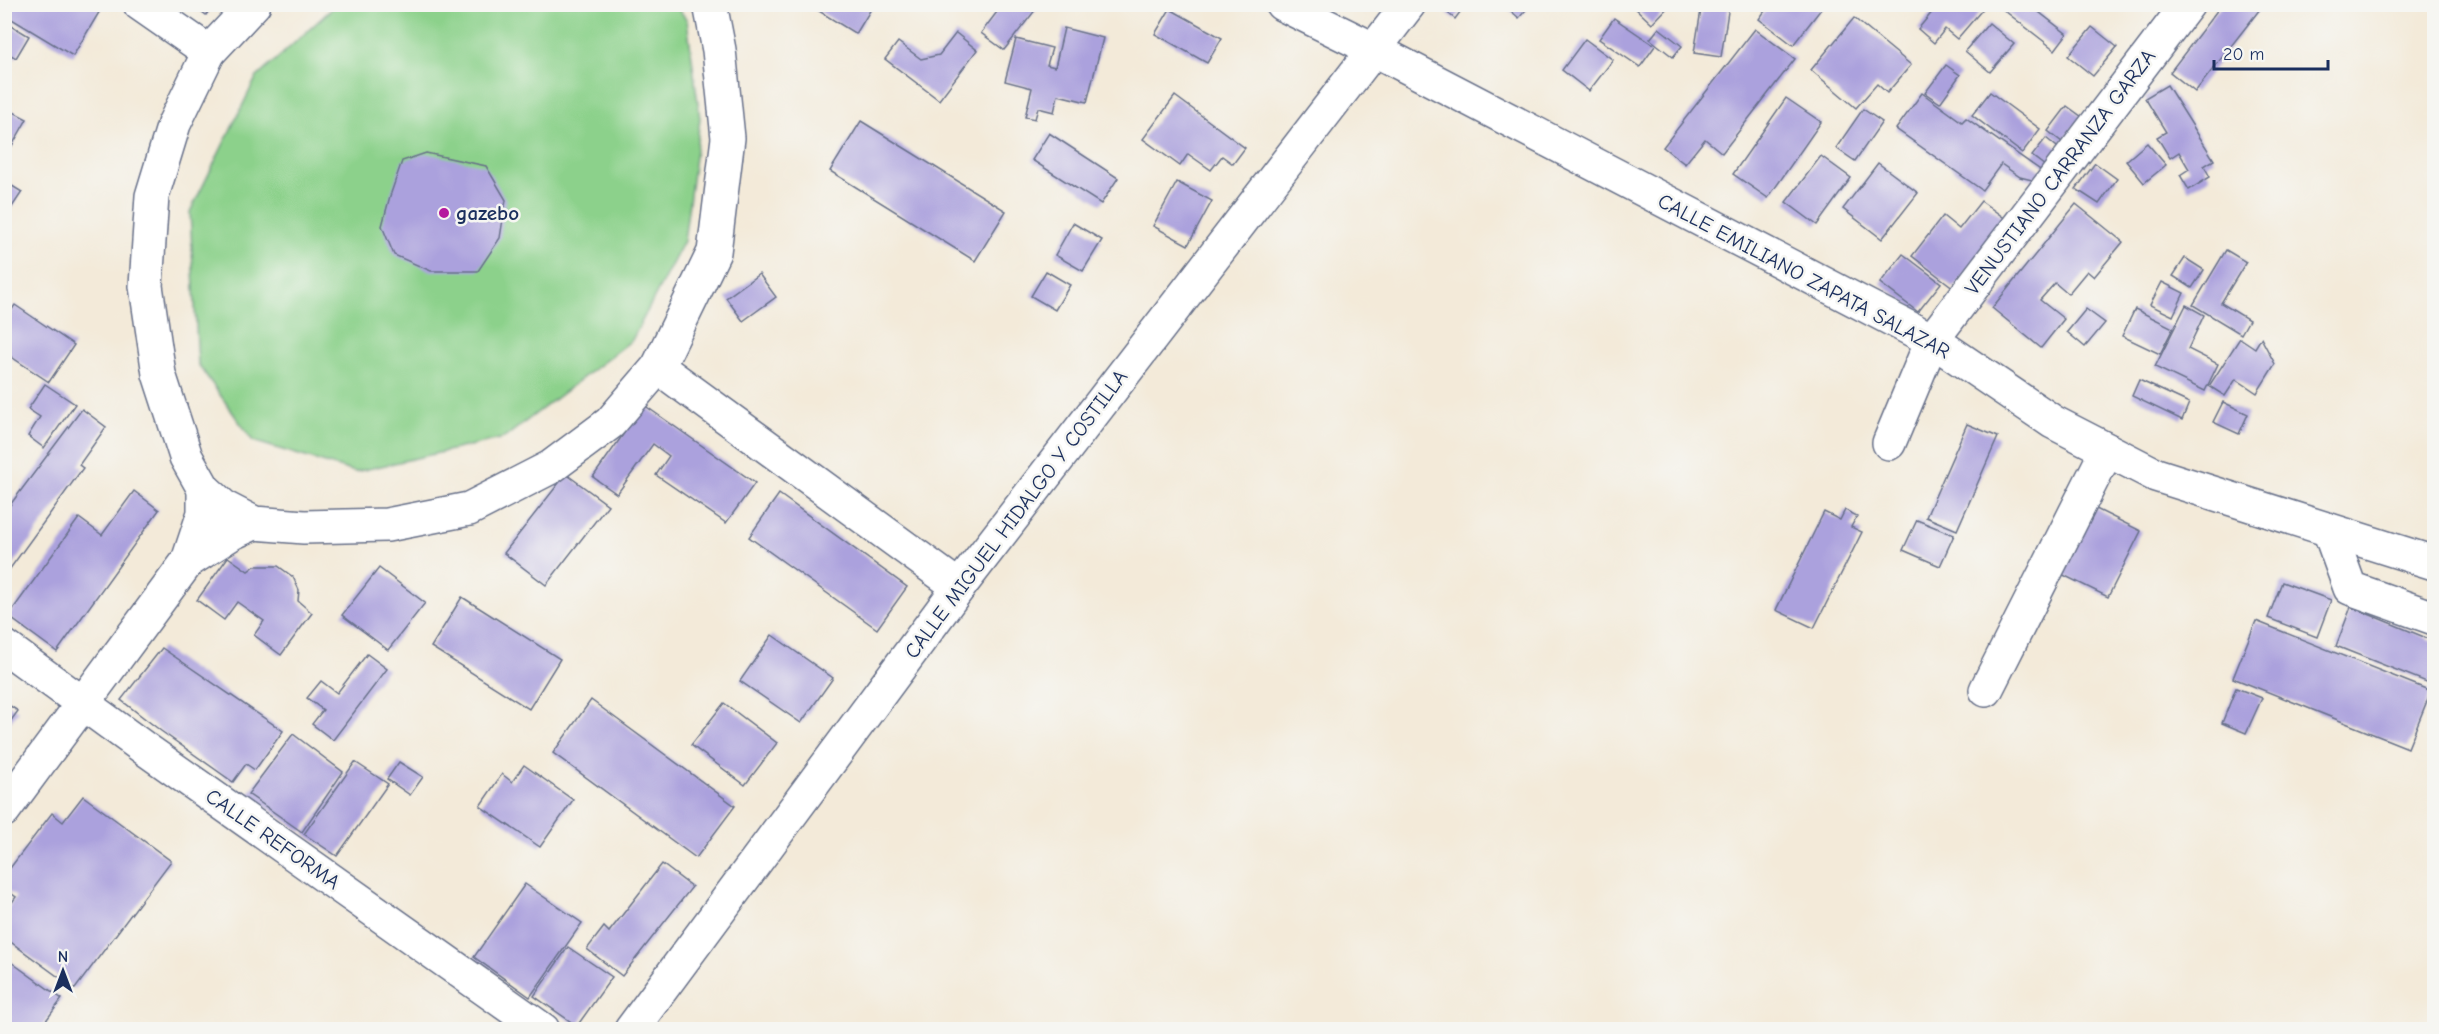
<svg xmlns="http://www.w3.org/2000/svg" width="2439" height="1034" font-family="'Comic Neue',sans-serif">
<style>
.green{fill:#8cd18b;stroke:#548074;stroke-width:1.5}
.building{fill:#aba1dd}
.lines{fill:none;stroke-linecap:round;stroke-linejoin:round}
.minor-casing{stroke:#677089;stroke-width:36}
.minor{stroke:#fff;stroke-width:33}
.poi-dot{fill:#b5179e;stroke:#f6f6f2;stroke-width:2}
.labels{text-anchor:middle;stroke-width:5;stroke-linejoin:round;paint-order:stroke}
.street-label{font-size:21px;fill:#1b2f5e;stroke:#f6f6f2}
.poi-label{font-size:21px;font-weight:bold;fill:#1b2f5e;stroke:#f6f6f2;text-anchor:start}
</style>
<rect width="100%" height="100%" fill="#f6f6f2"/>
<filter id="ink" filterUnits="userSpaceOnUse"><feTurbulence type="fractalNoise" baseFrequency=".0167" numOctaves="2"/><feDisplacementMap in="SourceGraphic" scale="12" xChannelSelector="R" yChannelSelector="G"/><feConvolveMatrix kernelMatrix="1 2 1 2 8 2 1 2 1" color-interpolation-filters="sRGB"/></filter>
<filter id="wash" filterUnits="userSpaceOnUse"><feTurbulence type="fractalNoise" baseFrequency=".008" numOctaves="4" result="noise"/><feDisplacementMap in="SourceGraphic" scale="24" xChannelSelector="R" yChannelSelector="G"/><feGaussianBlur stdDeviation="1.35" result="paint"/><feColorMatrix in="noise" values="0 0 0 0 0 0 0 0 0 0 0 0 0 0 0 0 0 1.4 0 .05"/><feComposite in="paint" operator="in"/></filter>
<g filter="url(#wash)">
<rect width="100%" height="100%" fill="#f3ead9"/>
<polygon class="green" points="675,4 687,20 700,119 684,241 632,340 504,438 355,472 253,441 198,364 190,212 256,78 336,5"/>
<g id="blocks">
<g class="building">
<polygon points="11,4 104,4 73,56 5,15"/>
<polygon points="192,4 214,4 206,15"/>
<polygon points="816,4 874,4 856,34 814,8"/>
<polygon points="1003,4 1040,4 1004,50 981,33"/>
<polygon points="1437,4 1466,4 1455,19"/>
<polygon points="1503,4 1531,4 1519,18"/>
<polygon points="1631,4 1671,4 1652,24"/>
<polygon points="1702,4 1729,5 1721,57 1694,53"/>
<polygon points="1770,4 1825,4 1793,45 1759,19"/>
<polygon points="1939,4 1987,4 1957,39 1945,29 1934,43 1918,29"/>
<polygon points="1996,4 2045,4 2039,12 2067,34 2055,50"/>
<polygon points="2222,4 2264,4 2195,92 2170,72"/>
<polygon points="1170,9 1222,38 1207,63 1155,34"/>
<polygon points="1614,18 1655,46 1640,67 1599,39"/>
<polygon points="1854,18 1911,65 1887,93 1877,84 1856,108 1811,70"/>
<polygon points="4,21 29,36 16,58 4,51"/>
<polygon points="1989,23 2014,44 1990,72 1965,51"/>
<polygon points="2092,27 2117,47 2093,76 2068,56"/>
<polygon points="1064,28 1103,38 1087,102 1058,95 1054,112 1038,108 1035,119 1025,117 1032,88 1005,81 1016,39 1052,48 1047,65 1055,67"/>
<polygon points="1659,28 1682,46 1673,57 1650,39"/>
<polygon points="1755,29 1795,59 1722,153 1705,139 1685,164 1663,147"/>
<polygon points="956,33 977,50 939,100 885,59 898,42 921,59 939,55"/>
<polygon points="1585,39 1613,60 1589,91 1562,70"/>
<polygon points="1946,65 1960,75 1940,103 1925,93"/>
<polygon points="2167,85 2214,160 2204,166 2210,177 2189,190 2180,175 2189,169 2179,152 2170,158 2157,137 2166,132 2145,98"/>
<polygon points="1990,92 2040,129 2022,153 1972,115"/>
<polygon points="1922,93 1962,122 1966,118 2046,174 2040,182 2020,177 2001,164 1982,190 1896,129"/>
<polygon points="1175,96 1245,148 1233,164 1222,156 1211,170 1188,154 1180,166 1143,139"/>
<polygon points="1786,98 1821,122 1768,198 1733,174"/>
<polygon points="2067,106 2082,117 2062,142 2048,131"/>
<polygon points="4,107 27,119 4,160"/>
<polygon points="1863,109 1882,122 1855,161 1836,148"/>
<polygon points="861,121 1006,211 975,261 830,171"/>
<polygon points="1049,133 1118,178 1101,204 1032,160"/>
<polygon points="2046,138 2062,151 2049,169 2032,156"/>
<polygon points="2147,143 2166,165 2144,183 2126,161"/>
<polygon points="426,153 486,166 506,200 500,238 478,271 431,271 394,255 382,226 390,196 402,161"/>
<polygon points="1821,156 1851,178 1817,225 1786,202"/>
<polygon points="1878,163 1918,193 1882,239 1843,209"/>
<polygon points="2095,163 2117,179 2099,204 2076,189"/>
<polygon points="4,181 22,192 4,219"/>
<polygon points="1177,182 1212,201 1188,245 1153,226"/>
<polygon points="1981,201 2007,220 1954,288 1912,256 1943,216 1959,229"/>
<polygon points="2076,204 2123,242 2094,277 2087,271 2068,294 2055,283 2040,300 2064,319 2041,348 1992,308"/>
<polygon points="1073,223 1102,240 1083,271 1055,255"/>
<polygon points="2226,250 2246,262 2221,303 2249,320 2241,334 2193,305"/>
<polygon points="1903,254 1941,283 1918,312 1880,283"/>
<polygon points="2185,258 2204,270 2192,288 2173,276"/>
<polygon points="1046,271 1070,285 1055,310 1031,296"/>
<polygon points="759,274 776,297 743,321 726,298"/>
<polygon points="2162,282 2184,293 2173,316 2150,305"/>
<polygon points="15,305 74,345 49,382 4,352 4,321"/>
<polygon points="2186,305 2204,315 2188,349 2218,364 2205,391 2155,367"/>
<polygon points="2086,309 2105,323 2085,347 2067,332"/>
<polygon points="2135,309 2173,328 2160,354 2122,336"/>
<polygon points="2240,338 2255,348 2261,338 2275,364 2257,393 2236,379 2225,396 2209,386"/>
<polygon points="2139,380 2189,403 2182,420 2132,396"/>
<polygon points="45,384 75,404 44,448 28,436 40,417 28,409"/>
<polygon points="2223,402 2248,414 2239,434 2213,422"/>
<polygon points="644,405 755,483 726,523 656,475 669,456 653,444 617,494 593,477"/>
<polygon points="82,409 106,427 79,465 83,468 4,577 4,513"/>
<polygon points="1967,424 1998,437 1957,530 1926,517"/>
<polygon points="566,474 608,505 546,585 504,553"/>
<polygon points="134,491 159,510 57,652 8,616 79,518 102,535"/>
<polygon points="779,494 907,587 877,629 749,537"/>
<polygon points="2086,504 2141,531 2108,597 2053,570"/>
<polygon points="1845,510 1857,516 1851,527 1862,532 1814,628 1776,610 1824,512 1840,520"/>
<polygon points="1917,520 1954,535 1940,566 1903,550"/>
<polygon points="228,557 248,571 255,566 278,566 293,577 299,590 298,601 312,613 281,655 254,635 264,621 237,602 224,620 197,600"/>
<polygon points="379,568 425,603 388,650 342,615"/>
<polygon points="2282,582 2331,600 2317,637 2268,618"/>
<polygon points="462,597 560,659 529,709 431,647"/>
<polygon points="2351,607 2434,641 2434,685 2336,646"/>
<polygon points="2256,621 2431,691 2408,748 2233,678"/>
<polygon points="772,635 833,678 801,723 740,681"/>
<polygon points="162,648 283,731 255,770 246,764 233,782 161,731 121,700"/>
<polygon points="367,654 387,669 333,740 312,724 323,710 307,698 321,681 337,693"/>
<polygon points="2236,688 2262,698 2246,733 2222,723"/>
<polygon points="591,700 735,806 696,858 553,753"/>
<polygon points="4,702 18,711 4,730"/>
<polygon points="724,703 777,743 745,785 691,745"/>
<polygon points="293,734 343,772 302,832 248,794"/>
<polygon points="355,762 388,784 337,856 304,834"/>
<polygon points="399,762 423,777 410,795 387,779"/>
<polygon points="524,765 573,800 540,847 480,806 502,774 512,782"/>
<polygon points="83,796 171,861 75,989 4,937 4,913 16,897 4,888 4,876 52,813 63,822"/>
<polygon points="662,864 692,887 622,976 587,949 604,927 609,932"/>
<polygon points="525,884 582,923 530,997 474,957"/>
<polygon points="568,947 612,977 577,1026 534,996"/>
<polygon points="4,957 62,999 39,1030 4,1030"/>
</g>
</g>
</g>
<g filter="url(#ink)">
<use href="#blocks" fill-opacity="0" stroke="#677089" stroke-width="1.5"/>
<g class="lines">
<defs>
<g id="minor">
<polyline points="140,4 209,52"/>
<polyline points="254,4 209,52 174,124 152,196 146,286 159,374 186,457 204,489 225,508 254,523 304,527 387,525 469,509 551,467 610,423 658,367 714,252 728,138 719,50 710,4"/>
<polyline points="1282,4 1375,50 1932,340 2053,422 2156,475 2434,563"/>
<polyline points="658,367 959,587"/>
<polyline points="1889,443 1932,340 2188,4"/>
<polyline points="2329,530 2350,588 2434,618"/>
<polyline points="188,561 232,533 254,523"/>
<polyline points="4,646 144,748 543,1030"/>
<polyline points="1986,690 2107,450"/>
<polyline points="4,810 188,561 204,513 204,489"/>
<polyline points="631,1030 959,587 1409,4"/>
</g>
</defs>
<use href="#minor" class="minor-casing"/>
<use href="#minor" class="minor"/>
</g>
</g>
<circle class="poi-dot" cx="444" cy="213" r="6"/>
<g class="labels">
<g class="street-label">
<text transform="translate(2060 172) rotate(-53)" y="7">VENUSTIANO CARRANZA GARZA</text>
<text transform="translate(1804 276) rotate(28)" y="7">CALLE EMILIANO ZAPATA SALAZAR</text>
<text transform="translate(1016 514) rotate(-53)" y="7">CALLE MIGUEL HIDALGO Y COSTILLA</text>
<text transform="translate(273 839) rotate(35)" y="7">CALLE REFORMA</text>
</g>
<g class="poi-label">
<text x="456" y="220">gazebo</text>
</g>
</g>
<rect width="2439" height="1034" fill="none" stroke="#f6f6f2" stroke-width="24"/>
<g transform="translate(63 971)" stroke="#f6f6f2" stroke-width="4.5" paint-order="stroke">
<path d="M0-4.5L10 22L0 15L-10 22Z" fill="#1b2f5e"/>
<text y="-9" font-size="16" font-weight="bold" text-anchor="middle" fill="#1b2f5e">N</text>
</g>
<path d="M2214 60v9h114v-9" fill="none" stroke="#1b2f5e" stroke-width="3"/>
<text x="2223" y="60" font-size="18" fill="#1b2f5e" stroke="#f6f6f2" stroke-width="4.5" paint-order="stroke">20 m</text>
</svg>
